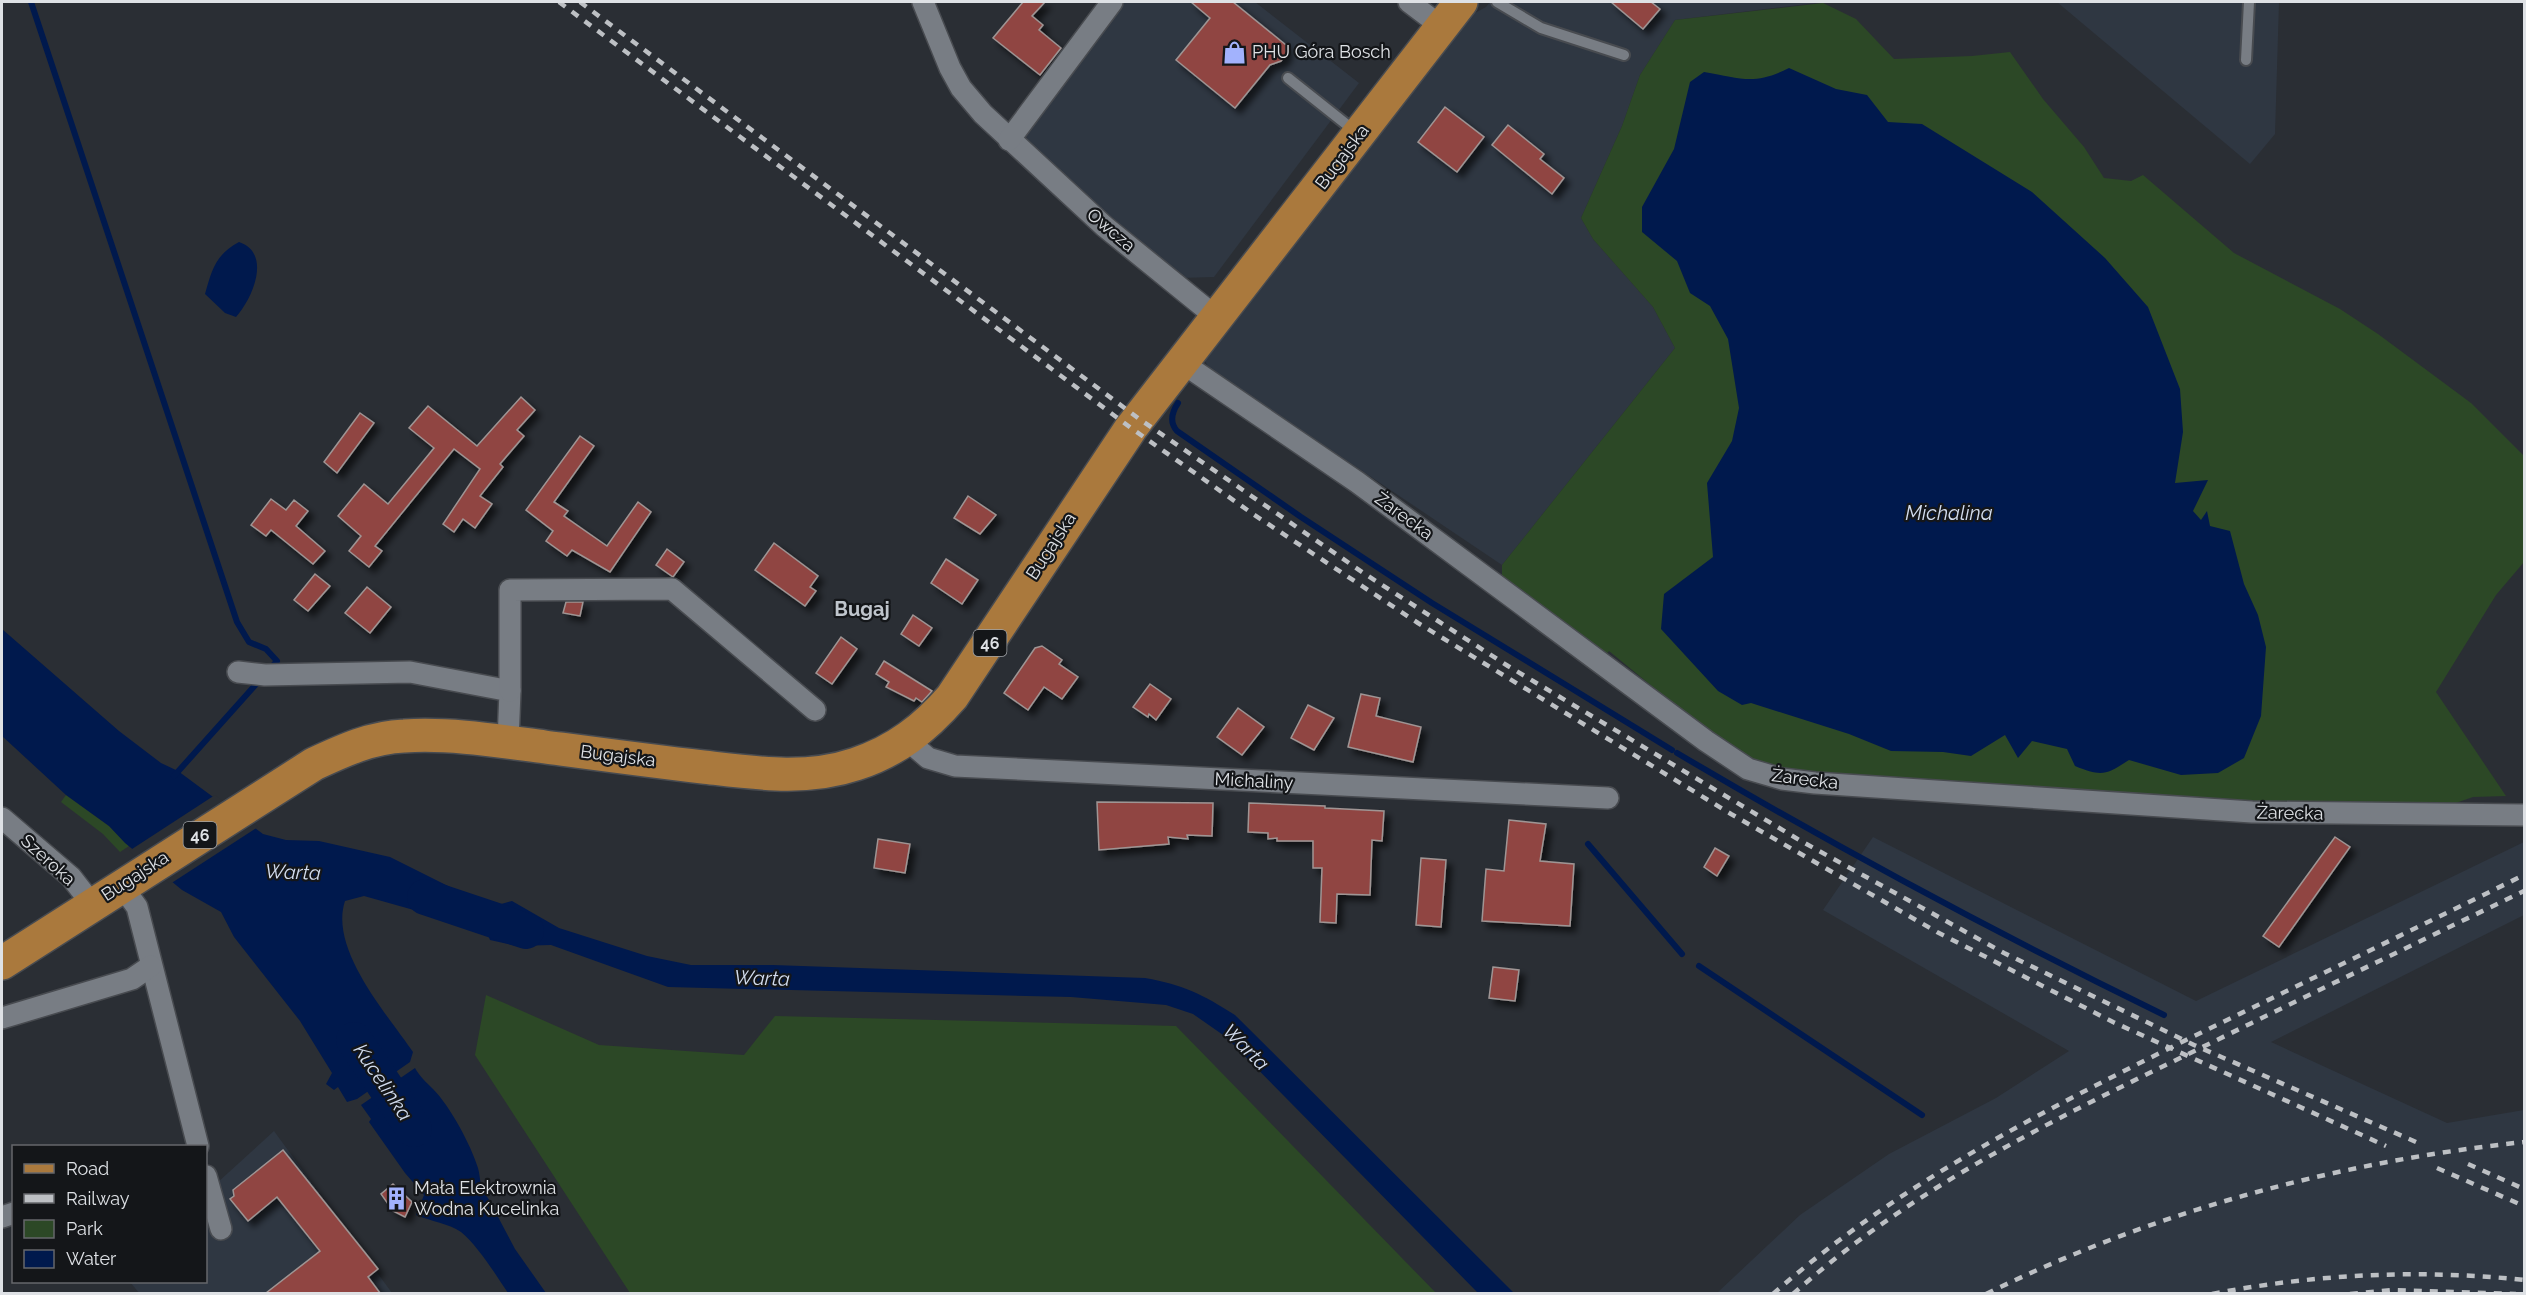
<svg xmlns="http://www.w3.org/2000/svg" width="2526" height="1295" font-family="Raleway,sans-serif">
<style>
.built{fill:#2f3742}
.green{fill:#2c4826}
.water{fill:#00194d}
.pier{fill:#2a2e34}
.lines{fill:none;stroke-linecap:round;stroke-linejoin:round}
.stream{stroke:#00194d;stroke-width:6}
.river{stroke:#00194d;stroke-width:36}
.building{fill:#904542;stroke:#9f9594;stroke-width:1.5;filter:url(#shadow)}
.lane-casing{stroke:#484b50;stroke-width:14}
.street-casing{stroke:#484b50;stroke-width:24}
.primary-casing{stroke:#484b50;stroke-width:36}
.lane{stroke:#787d84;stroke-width:10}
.street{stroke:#787d84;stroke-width:21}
.primary{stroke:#aa793d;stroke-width:33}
.rail{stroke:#bdc0c4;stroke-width:4.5;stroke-dasharray:8 8;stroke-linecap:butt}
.labels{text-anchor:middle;stroke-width:4.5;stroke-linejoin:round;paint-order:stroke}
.shield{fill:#141619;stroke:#a1a4a8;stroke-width:1.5}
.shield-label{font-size:16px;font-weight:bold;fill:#dee1e5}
.poi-label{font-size:18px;fill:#dee1e5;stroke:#141619;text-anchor:start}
.street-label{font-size:18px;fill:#dee1e5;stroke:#141619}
.water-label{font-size:20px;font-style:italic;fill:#d2dcee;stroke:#141619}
.neighbourhood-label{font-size:20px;font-weight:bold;fill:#bfc5cc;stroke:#141619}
</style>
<defs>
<filter id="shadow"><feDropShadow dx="5.5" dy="5.5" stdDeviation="3" flood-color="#0009"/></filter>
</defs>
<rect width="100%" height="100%" fill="#2a2e34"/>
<g class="built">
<polygon points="1121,2 1255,2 1359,83 1214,277 1180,278 1027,142 1024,137"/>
<polygon points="1490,2 1824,2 1675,20 1640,75 1622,126 1581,218 1593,239 1653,307 1675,348 1502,565 1209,368 1205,361 1475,13 1486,7"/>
<polygon points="2057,2 2279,2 2275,134 2250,164"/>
<polygon points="1873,837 2196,1001 2524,842 2524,915 2271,1042 2447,1123 2524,1110 2524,1293 1717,1293 1800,1215 1889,1154 1996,1098 2069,1051 1823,910"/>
<polygon points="274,1131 392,1293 140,1294 130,1282 206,1282 206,1193"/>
</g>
<g class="green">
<polygon points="1823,3 1856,19 1894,59 1972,56 2010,52 2043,99 2084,147 2104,178 2131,181 2143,175 2234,253 2340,309 2378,334 2471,403 2524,456 2524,562 2496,595 2436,692 2506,796 2473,797 2447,806 2242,805 1790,774 1757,765 1709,733 1609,651 1600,662 1502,588 1502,565 1675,348 1653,307 1593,239 1581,218 1622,126 1640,75 1675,20"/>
<polygon points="66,795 109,826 129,846 120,852 103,834 61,802"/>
<polygon points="486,995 599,1045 744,1055 775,1016 1176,1026 1436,1293 630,1293 475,1055"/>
</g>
<g class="water">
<path d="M1789,68l47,21 31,6 21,27 34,2 110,68 73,66 43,49 32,82 3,43 -8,51 33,-3 -15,31 8,9 6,-9 3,15 20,5 14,53 14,31 8,32 -5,69 -17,42 -26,15 -37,2 -52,-15c-23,15 -27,17 -54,6l-8,-17 -35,-8 -14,17 -13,-23 -34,21 -28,-4 -52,-1 -42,-17 -98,-31 -9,2 -24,-14 -57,-62 3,-35 49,-37 -6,-74 25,-42 7,-33 -11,-69 -18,-33 -20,-13 -13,-32 -35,-29v-25l32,-58 16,-67 14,-10c37,6 50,14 85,-4z"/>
<path d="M239,242c33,11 14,56 -3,75l-11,-4 -20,-19c7,-24 10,-39 34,-52z"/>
<path d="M2,629l117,102 42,32 17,8 85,63 23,6 33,1 71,16 86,43 -9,25 -103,-29 -19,5c-16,48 42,113 68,151l-3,10 -53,37 -10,3 -9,-15 -4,3 -8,-6 6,-11 -32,-52 -66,-84 -13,-25 -39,-22 -57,-47 -16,-17 -43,-31 -64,-59z"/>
<path d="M512,901l47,27 88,28 44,9h82l372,13c39,7 57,16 90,37l279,278h-36l-252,-256 -33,-23 -27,-9 -95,-8 -403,-10 -117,-42 -34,1 -27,-6 -5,-12 -9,-2 8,-24 10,4z"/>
<path d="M415,1068c5,9 11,14 18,21 17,17 38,56 45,79 3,11 1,21 10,30l27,51 31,44h-38c-12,-18 -30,-47 -47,-61 -11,-8 -31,-11 -45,-17l8,-20 -19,-22 -36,-51 2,-3 -10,-14z"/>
</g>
<polygon class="pier" points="215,795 258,827 170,884 129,851"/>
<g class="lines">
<g class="stream">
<polyline points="31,2 237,622 249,642 266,649 277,661 270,669"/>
<path d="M1178,403c-6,9 -9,19 -1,28l124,86 131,86 240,147"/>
<path d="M1677,753c159,94 321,181 487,262"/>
<polyline points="174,776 259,681"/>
<polyline points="1588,844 1682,954"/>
<polyline points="1699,966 1922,1115"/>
</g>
<g class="river">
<polyline points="425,897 526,931"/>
<polyline points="354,1040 414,1129"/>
</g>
</g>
<g class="building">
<polygon points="1023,2 1045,2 1032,16 1043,25 1039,30 1061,48 1040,75 993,38"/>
<polygon points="1191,2 1233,2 1286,45 1286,55 1281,61 1270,65 1235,108 1176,60 1210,18"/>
<polygon points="1611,2 1651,2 1660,9 1643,29"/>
<polygon points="1445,107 1484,137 1457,172 1418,142"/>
<polygon points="1508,125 1544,154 1540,159 1564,178 1552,194 1492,145"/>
<polygon points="521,397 535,410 517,430 524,436 500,464 503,467 480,496 492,504 475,528 463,519 454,532 443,524 480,469 454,449 375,546 382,551 369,567 349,551 361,536 338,516 364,484 388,504 434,448 409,428 428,406 477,446"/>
<polygon points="360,413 374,423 337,473 324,462"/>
<polygon points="580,436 594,446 554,502 568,511 564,516 607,546 638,502 651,512 610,572 572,550 567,556 546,541 553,531 526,510"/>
<polygon points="968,496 996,515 980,534 954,518"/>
<polygon points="271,499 286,510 294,500 308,511 296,526 325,551 313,564 271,530 266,536 251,525"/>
<polygon points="774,543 818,576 810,587 816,591 805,606 755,570"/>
<polygon points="667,549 684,562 673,577 656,565"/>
<polygon points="946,559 978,580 962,604 931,583"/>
<polygon points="315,574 330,586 308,611 294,600"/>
<polygon points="367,587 391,607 370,633 345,613"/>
<polygon points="566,602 583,602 580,616 563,613"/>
<polygon points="913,615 932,628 919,646 901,634"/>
<polygon points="841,637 857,649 832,684 816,673"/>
<polygon points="1042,646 1062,660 1059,664 1078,677 1062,699 1044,687 1028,710 1004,693 1035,648"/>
<polygon points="884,661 932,691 922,702 916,698 914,701 886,687 889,682 876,674"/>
<polygon points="1150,684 1171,699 1156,720 1149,714 1148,717 1133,707"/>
<polygon points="1361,694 1380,698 1376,716 1421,727 1413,762 1348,747"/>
<polygon points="1308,705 1334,718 1314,750 1291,738"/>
<polygon points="1238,708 1264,727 1242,755 1217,737"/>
<polygon points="1097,802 1213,803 1212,836 1187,835 1188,839 1168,837 1169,844 1099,850"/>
<polygon points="1249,803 1325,806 1325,808 1384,811 1382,841 1372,840 1370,895 1337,894 1336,923 1320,922 1322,868 1313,868 1313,841 1277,841 1277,838 1268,839 1268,833 1248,832"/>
<polygon points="1509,820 1546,824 1540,861 1574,864 1570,926 1482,921 1486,869 1504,871"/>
<polygon points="2335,837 2350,847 2279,947 2263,936"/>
<polygon points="878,839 910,844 905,873 874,868"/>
<polygon points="1715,848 1729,856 1717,876 1704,867"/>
<polygon points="1421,858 1446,860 1441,927 1416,925"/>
<polygon points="1493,967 1519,970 1515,1001 1489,998"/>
<polygon points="283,1150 378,1269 368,1277 380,1293 266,1293 320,1251 277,1197 248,1221 230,1199 234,1196 233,1190"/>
<polygon points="393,1184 412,1202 405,1217 393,1211 381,1194"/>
</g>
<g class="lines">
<defs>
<g id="lane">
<polyline points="1497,2 1541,28 1624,55"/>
<polyline points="2246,60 2249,2"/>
<polyline points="1288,78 1356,132"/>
</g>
<g id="street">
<polyline points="923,2 950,68 961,88 983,114 1104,226 1216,317"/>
<polyline points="1409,2 1442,27"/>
<polyline points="1009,140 1112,2"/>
<polyline points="1181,362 1357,482 1706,741 1748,769 1782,779 1815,783 2252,812 2524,815"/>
<polyline points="238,672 265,675 410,672 510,691 508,742"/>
<polyline points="510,691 510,590 672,589 815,710"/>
<polyline points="907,740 928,758 955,766 1608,798"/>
<polyline points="2,818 71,877 92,904"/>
<polyline points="121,885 137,907 198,1146"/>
<polyline points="2,1018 132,979 151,966"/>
<polyline points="206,1176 221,1229"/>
<polyline points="2,1217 14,1213"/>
</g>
<path id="primary" d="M2,963l312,-199c28,-13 58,-27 90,-28 47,-3 95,5 141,11 53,7 105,14 158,20 52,6 103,14 153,-3 40,-13 69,-36 96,-67l179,-269 330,-426"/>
</defs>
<use href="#lane" class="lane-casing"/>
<use href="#street" class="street-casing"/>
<use href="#primary" class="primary-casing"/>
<use href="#lane" class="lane"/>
<use href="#street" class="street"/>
<use href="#primary" class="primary"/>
<g class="rail">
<polyline points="559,2 1131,428 1253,514 1418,623 1731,814 1937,932 2113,1022 2386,1146"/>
<polyline points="580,2 1138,418 1365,574 1508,666 1801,841 2004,953 2194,1045 2416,1142"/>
<polyline points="2468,1164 2524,1189"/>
<polyline points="2437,1168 2524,1206"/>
<path d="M1773,1294c125,-110 266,-181 413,-254 113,-55 226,-110 338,-165"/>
<path d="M1793,1294c111,-99 245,-167 377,-231 118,-58 236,-115 354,-172"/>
<path d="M1986,1294c169,-83 351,-132 538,-152"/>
<path d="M2212,1294c102,-20 209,-25 312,-14"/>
<polyline points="2350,1294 2391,1290 2516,1294"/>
</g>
</g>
<defs>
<symbol id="shop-bare" viewBox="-9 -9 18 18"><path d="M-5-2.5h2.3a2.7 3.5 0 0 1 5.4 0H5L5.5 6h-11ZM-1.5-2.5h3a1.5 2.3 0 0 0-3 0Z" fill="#a2b2fd" stroke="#141619" stroke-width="2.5" paint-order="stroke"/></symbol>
<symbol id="building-bare" viewBox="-9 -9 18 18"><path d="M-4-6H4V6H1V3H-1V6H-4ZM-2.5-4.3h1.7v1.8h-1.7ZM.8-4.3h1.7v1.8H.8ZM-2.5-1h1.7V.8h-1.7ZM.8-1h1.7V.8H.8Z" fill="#a2b2fd" stroke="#141619" stroke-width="2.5" paint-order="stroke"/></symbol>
</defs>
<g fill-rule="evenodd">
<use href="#shop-bare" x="1218" y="36" width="33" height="33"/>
<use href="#building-bare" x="380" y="1182" width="33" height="33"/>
</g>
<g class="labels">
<g class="shield">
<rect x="973.5" y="630" width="33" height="26" rx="4.5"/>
<rect x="183.5" y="822" width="33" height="26" rx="4.5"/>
</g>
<g class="shield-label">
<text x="990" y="649">46</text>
<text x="200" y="841">46</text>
</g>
<g class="poi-label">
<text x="1252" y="58">PHU Góra Bosch</text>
<text x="414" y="1194">Mała Elektrownia<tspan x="414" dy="21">Wodna Kucelinka</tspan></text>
</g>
<g class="street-label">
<text transform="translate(1342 157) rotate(-53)" y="6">Bugajska</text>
<text transform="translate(1111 230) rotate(40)" y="6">Owcza</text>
<text transform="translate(1404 516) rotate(36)" y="6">Żarecka</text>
<text transform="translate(1051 546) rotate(-57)" y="6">Bugajska</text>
<text transform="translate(618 756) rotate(7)" y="6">Bugajska</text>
<text transform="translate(1805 779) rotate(7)" y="6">Żarecka</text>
<text transform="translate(1254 781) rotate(3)" y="6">Michaliny</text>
<text transform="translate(2290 813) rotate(1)" y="6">Żarecka</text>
<text transform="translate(48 860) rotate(42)" y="6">Szeroka</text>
<text transform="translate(135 876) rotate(-33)" y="6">Bugajska</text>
</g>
<g class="water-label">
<text x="1949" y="520">Michalina</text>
<text transform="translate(293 872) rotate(2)" y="7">Warta</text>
<text transform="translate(762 978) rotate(2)" y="7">Warta</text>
<text transform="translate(1246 1047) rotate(45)" y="7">Warta</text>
<text transform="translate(383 1082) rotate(56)" y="7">Kucelinka</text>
</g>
<g class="neighbourhood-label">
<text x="862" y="616">Bugaj</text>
</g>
</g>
<rect width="2526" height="1295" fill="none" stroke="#dee1e5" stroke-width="6"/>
<rect x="12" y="1145" width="195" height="138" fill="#141619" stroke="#65676b" stroke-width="1.5"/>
<rect x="24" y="1164" width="30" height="9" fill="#aa793d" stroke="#65676b" stroke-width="1.5"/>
<text x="66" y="1175" font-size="18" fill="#dee1e5">Road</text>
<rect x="24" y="1194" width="30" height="9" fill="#bdc0c4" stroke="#65676b" stroke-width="1.5"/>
<text x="66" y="1205" font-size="18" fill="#dee1e5">Railway</text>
<rect x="24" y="1220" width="30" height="18" fill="#2c4826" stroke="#65676b" stroke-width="1.5"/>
<text x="66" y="1235" font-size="18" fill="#dee1e5">Park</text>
<rect x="24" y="1250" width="30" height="18" fill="#00194d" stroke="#65676b" stroke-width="1.5"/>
<text x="66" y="1265" font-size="18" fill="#dee1e5">Water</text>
</svg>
